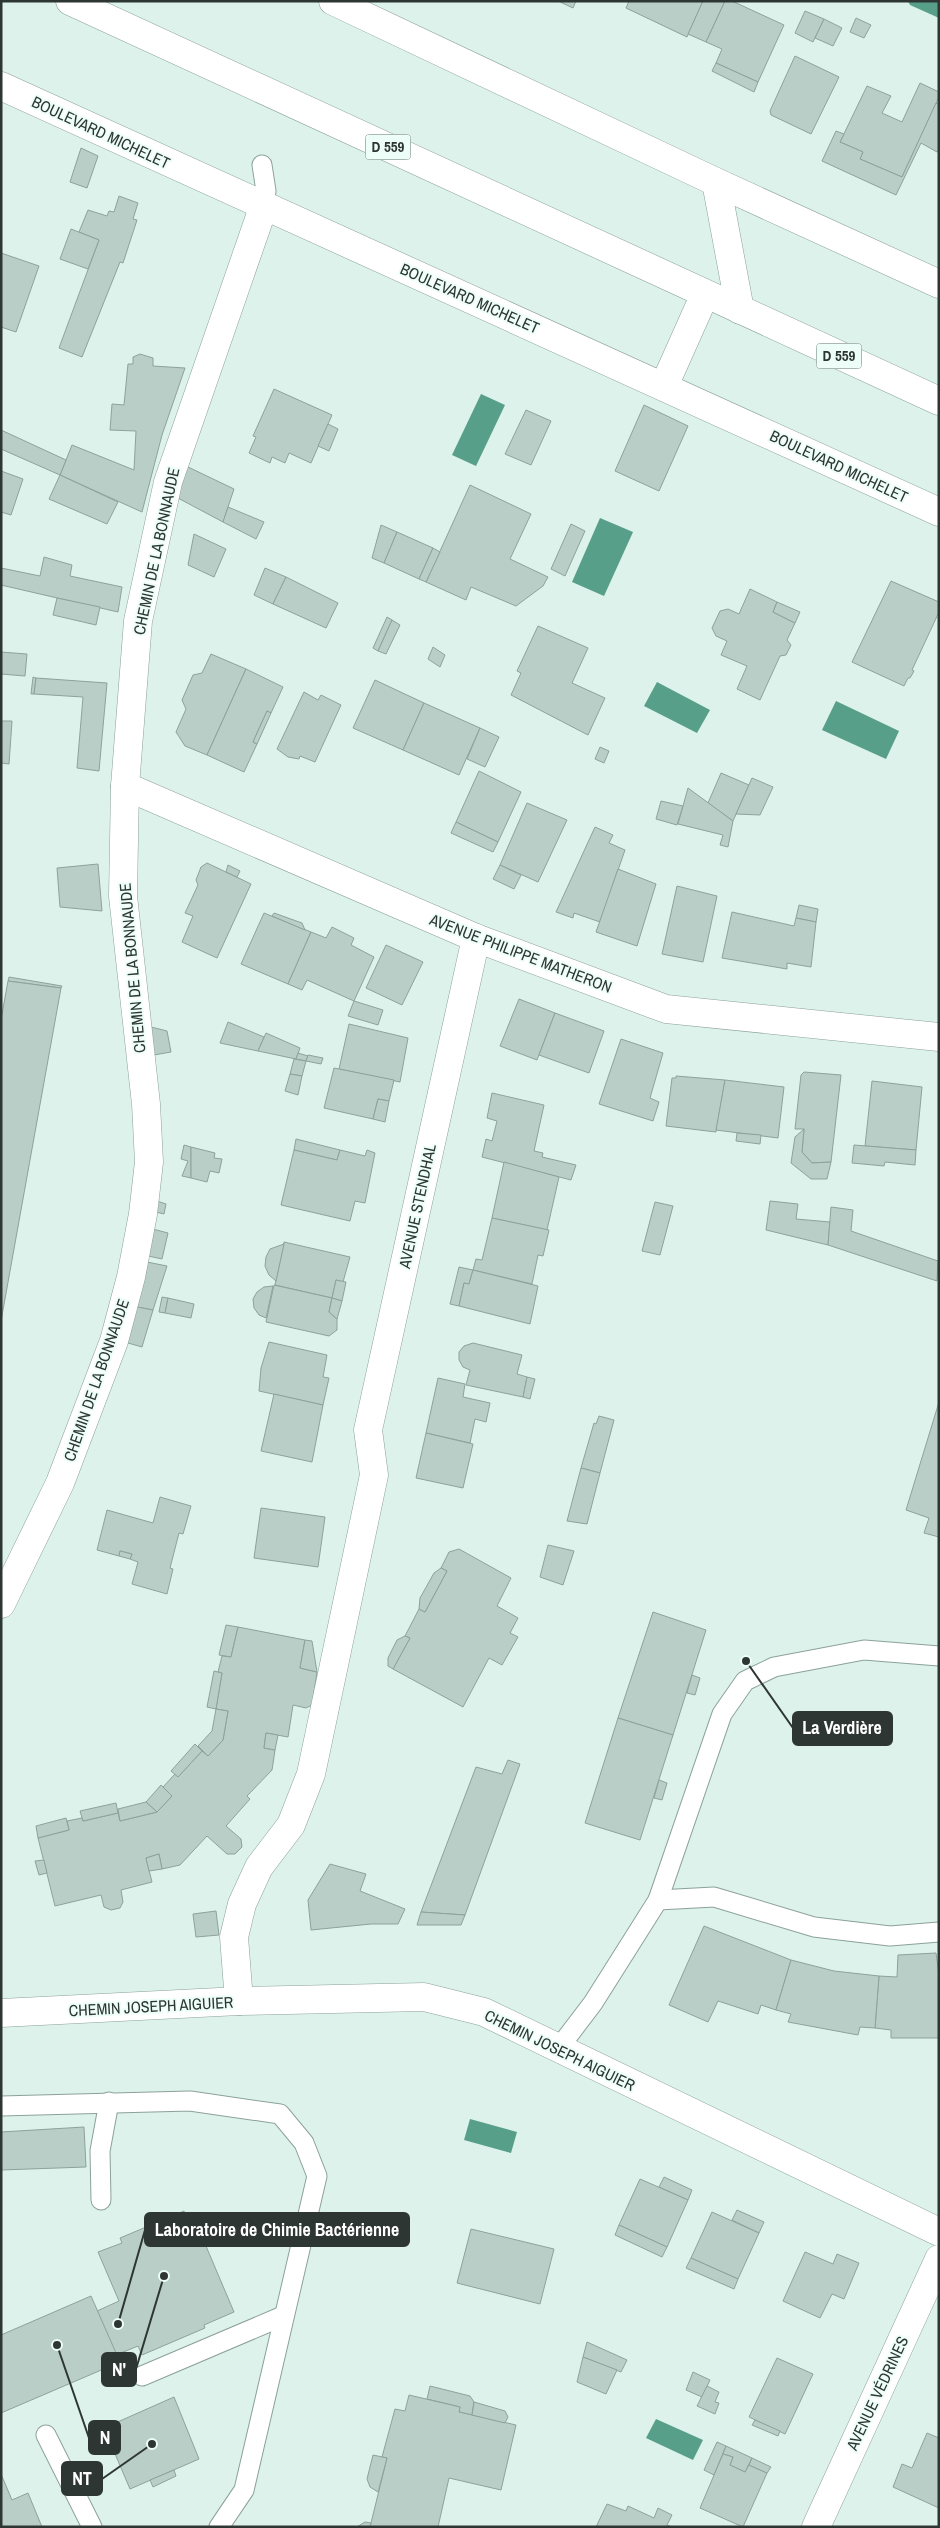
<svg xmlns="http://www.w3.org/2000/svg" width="940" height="2528" font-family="'Archivo Narrow',sans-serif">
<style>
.water{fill:#589f8a}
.building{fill:#b9cec7;stroke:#8da29b}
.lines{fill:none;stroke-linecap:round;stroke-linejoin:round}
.service-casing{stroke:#8ca19a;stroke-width:21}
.minor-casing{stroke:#8ca19a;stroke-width:29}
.primary-casing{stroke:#8ca19a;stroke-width:29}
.service{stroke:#fff;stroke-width:19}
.minor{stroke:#fff;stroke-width:28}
.primary{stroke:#fff;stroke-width:28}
.labels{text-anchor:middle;stroke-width:4;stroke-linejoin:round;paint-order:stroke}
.shield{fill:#edfef8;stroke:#67726e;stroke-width:1}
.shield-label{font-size:15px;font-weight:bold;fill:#2e3633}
.street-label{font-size:16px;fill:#2e3633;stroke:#edfef8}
.leader{fill:none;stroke:#2e3633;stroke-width:2}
.callout-dot{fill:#2e3633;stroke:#edfef8;stroke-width:2}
.callout{fill:#2e3633;stroke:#2e3633;stroke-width:2}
.callout-label{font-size:18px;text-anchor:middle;font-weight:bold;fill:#fff}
</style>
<rect width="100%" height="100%" fill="#dcf2ea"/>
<g class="water">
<polygon points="908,1 939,1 939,18 910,5"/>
<polygon points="481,394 505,405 476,466 452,455"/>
<polygon points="600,518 633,532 604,596 572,582"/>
<polygon points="657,682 710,710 697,733 644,706"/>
<polygon points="836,701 899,731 886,759 822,730"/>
<polygon points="470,2119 517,2132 511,2153 464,2140"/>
<polygon points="656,2419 703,2440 693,2460 646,2438"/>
</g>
<g class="building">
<polygon points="558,1 576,1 573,8"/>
<polygon points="629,1 703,1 687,37 626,8"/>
<polygon points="703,1 725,1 706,42 688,34"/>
<polygon points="725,1 732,1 784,25 758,82 716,63 722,49 706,42"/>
<polygon points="805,11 824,19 813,42 795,33"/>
<polygon points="856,18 871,25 864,38 850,32"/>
<polygon points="824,19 842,28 833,46 815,38"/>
<polygon points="795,56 839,77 811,134 771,115 770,111"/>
<polygon points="716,63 758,82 754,92 712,71"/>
<polygon points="920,83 939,92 939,97 902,177 860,159 863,152 840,142 867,86 891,96 882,113 902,122"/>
<polygon points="936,103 939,104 939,149 937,152 921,143 896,195 822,161 836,131 844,134 840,142 863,152 860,159 902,177"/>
<polygon points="81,148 98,156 87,188 70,182"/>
<polygon points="119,196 138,203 133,219 137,220 123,263 120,262 82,357 59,348 99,240 79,232 88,210 107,216 109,211 114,212"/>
<polygon points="71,229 99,240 88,269 60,259"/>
<polygon points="1,253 39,266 16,332 1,327"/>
<polygon points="140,354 153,358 153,366 185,368 162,435 142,512 60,475 72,445 134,470 136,431 110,430 112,404 124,405 128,364 133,364 133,357"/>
<polygon points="274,389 332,415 311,463 289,453 285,463 272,457 270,463 249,453 256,437 253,436"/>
<polygon points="644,405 688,426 659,491 615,471"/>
<polygon points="526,410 551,421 531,465 505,454"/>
<polygon points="328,424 338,429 329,451 318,446"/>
<polygon points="1,430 66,460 60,475 1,449"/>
<polygon points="186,466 234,489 223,522 176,497"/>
<polygon points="1,471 23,479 11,515 1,512"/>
<polygon points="60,475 118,502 107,524 49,499"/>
<polygon points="470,485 531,514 510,559 548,577 543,586 516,606 471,587 466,600 426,582"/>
<polygon points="228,507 264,522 256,539 223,522"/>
<polygon points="571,524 585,531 565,576 551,569"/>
<polygon points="381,525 397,532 384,563 372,558"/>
<polygon points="397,532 433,548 419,579 384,563"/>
<polygon points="194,534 226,549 214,577 188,565"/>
<polygon points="433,548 440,552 426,582 419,579"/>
<polygon points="44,557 72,565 70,576 122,587 118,612 1,585 1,568 40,576"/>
<polygon points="265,568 286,577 273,604 254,595"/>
<polygon points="286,577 338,603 326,628 273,604"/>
<polygon points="891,581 939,602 939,612 912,670 914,671 910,678 908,678 904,686 852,662"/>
<polygon points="750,589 777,602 773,612 795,623 787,640 791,645 786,655 780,656 760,700 737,689 747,666 721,655 727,641 716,636 712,628 720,611 728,609 739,614"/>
<polygon points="57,598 100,607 96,625 53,615"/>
<polygon points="777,602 800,612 795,623 773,612"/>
<polygon points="387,617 392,620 378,651 373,648"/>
<polygon points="392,620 400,625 386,654 378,651"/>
<polygon points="538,626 588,648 572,683 605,698 588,735 511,695 521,673 517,671"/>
<polygon points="433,647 445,655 440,667 428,659"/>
<polygon points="1,652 27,654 25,676 1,674"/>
<polygon points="211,654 246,669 207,755 185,746 176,732 186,709 182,700 193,675 202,673"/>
<polygon points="246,669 283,687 271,713 267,711 253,742 257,744 244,772 207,755"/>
<polygon points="33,677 36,678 34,694 31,694"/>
<polygon points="36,678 107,683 99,771 77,768 83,697 34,694"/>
<polygon points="375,680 424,703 403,750 353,728"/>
<polygon points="304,692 318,700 321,695 341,705 315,762 300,756 299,759 288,757 277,749"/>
<polygon points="424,703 480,728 459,775 403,750"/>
<polygon points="267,711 271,713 257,744 253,742"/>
<polygon points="1,721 12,721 9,764 1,763"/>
<polygon points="480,728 499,737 485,767 467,759"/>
<polygon points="600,747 609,751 604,763 595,759"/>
<polygon points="479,771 521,792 498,842 456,822"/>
<polygon points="721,773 749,785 733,821 708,803"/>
<polygon points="752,778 773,787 760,815 736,814"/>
<polygon points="688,788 733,821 728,847 720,845 723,835 678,824"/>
<polygon points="661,801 683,806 677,825 656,819"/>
<polygon points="527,803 567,820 538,882 500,865"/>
<polygon points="456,822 498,842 493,852 451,833"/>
<polygon points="595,827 613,835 609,843 625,850 600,922 574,913 573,918 556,912"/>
<polygon points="207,863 251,884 217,958 182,942 193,916 185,913 198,885 196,880 201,867"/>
<polygon points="98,864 102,911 60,907 57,868"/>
<polygon points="228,865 240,871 237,877 226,872"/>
<polygon points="500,865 521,875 514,889 493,879"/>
<polygon points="618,869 656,884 637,946 596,932"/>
<polygon points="677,886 717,896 703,962 662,954"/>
<polygon points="799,905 818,909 816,922 796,918"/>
<polygon points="732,912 794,926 796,918 816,922 811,967 787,963 787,969 722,958"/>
<polygon points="264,913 311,932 288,984 241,964"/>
<polygon points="274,913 302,923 305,930 272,916"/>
<polygon points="332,927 354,938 351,945 374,957 354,1001 307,980 302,990 288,984 311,932 326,938"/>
<polygon points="386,945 423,962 402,1005 366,988"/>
<polygon points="9,977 62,986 61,988 8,981"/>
<polygon points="8,981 61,988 1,1321 1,1020"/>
<polygon points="519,999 555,1013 537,1060 500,1046"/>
<polygon points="354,1001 383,1010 378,1025 348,1016"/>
<polygon points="555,1013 604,1031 589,1073 539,1055"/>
<polygon points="228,1022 264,1037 258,1051 220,1043"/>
<polygon points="349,1024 408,1038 400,1082 339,1069"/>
<polygon points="143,1025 167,1031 171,1052 148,1056"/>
<polygon points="266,1033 300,1048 296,1059 258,1051"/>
<polygon points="621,1039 663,1053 650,1098 659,1102 653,1121 599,1104"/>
<polygon points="298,1053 308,1056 306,1061 296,1059"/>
<polygon points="308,1055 323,1058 321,1064 306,1061"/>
<polygon points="294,1059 306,1061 302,1076 290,1074"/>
<polygon points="334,1068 394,1080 389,1101 378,1099 373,1119 324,1108"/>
<polygon points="804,1072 841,1075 831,1162 812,1163 802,1152 804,1129 795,1129 801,1075"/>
<polygon points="290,1074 302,1076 298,1095 285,1091"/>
<polygon points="676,1076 725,1080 716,1132 666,1126 672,1078 676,1078"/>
<polygon points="725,1080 784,1087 778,1138 716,1130"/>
<polygon points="872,1081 922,1087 916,1150 865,1146"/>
<polygon points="492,1093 544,1105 534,1151 543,1153 542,1157 576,1165 571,1180 482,1157 486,1139 492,1141 497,1121 487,1118"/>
<polygon points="378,1099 389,1101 385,1122 373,1119"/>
<polygon points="804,1129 802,1152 812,1163 831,1162 827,1179 811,1179 791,1163 795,1137"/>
<polygon points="737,1133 761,1135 760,1144 736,1141"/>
<polygon points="296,1139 340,1150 337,1160 294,1150"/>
<polygon points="184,1145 191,1147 191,1178 182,1176 188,1161 181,1159"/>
<polygon points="854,1145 916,1150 915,1165 885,1162 884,1166 852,1163"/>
<polygon points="191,1147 215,1153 214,1158 222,1159 219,1173 210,1171 207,1182 191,1178"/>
<polygon points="294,1150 337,1160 340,1150 365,1156 367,1150 375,1153 365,1203 355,1201 350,1221 281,1205"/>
<polygon points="504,1162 559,1177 547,1230 492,1218"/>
<polygon points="154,1200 166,1204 164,1214 152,1211"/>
<polygon points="770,1201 798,1204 796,1219 830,1222 828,1245 766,1230"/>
<polygon points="655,1202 673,1206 660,1255 642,1251"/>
<polygon points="831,1207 853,1210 851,1231 938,1261 937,1281 828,1245"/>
<polygon points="492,1218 549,1230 543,1256 538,1255 532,1284 473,1270 476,1259 482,1260"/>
<polygon points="149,1228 168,1233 162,1259 144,1255"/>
<polygon points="284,1242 350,1257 343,1282 336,1280 332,1298 275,1285"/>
<polygon points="284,1244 276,1281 269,1275 265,1266 266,1257 270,1249"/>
<polygon points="142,1261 167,1266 153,1310 132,1306"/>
<polygon points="459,1267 473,1270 469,1284 464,1283 459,1306 450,1304"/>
<polygon points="473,1270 538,1286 530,1324 459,1306 464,1283 469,1284"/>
<polygon points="336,1280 346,1282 342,1301 332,1298"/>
<polygon points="274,1285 332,1298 329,1312 337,1319 337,1330 329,1336 266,1322"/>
<polygon points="273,1286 266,1318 259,1315 254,1308 253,1299 257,1292 264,1287"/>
<polygon points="162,1297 168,1298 165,1313 159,1312"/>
<polygon points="168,1298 194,1304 191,1318 165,1313"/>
<polygon points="332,1298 342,1301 337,1319 329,1312"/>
<polygon points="132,1306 153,1310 142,1347 121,1341"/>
<polygon points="269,1342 327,1355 323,1377 329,1378 323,1405 259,1391 261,1368"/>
<polygon points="473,1343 522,1355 517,1374 527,1377 523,1397 466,1385 470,1370 463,1367 459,1360 459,1352 464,1346"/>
<polygon points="527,1377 535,1379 530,1399 523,1397"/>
<polygon points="438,1378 465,1384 463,1397 490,1403 486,1422 475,1419 470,1443 426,1433"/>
<polygon points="274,1394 323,1405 312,1462 261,1451"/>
<polygon points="939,1402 939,1537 924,1533 929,1518 906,1510"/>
<polygon points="599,1416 614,1420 600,1473 581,1468 594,1423 596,1424"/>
<polygon points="426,1433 473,1444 463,1488 416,1478"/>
<polygon points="581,1468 600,1473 587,1524 567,1521"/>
<polygon points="160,1497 191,1506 183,1534 179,1533 170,1568 173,1569 167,1594 132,1584 138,1562 130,1559 132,1554 120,1551 119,1556 97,1550 107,1510 153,1523"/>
<polygon points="261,1508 325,1517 318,1567 254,1558"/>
<polygon points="548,1545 574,1551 563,1585 540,1577"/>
<polygon points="459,1549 511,1578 497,1606 518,1618 510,1633 518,1637 502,1665 489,1658 463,1707 393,1669 410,1638 405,1636 419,1609 425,1612 447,1571 441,1568 449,1552"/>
<polygon points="120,1551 132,1554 130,1559 119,1556"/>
<polygon points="441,1568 447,1571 425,1612 419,1609 420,1598 434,1573"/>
<polygon points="653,1612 706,1630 673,1735 618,1718"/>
<polygon points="226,1625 238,1627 231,1657 219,1655"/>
<polygon points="238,1627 305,1640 300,1668 317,1672 312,1705 306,1708 293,1705 288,1737 266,1733 264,1748 275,1750 272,1770 247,1796 250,1799 226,1826 241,1839 242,1847 235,1854 227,1854 207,1836 180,1865 162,1869 159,1854 146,1858 152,1882 121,1890 123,1902 120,1908 111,1910 104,1907 101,1895 55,1906 38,1838 69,1830 67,1821 82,1818 83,1821 118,1813 120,1821 157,1812 172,1796 163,1787 175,1774 178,1777 202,1751 208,1756 223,1740 228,1711 216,1709 222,1673 218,1672 222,1656 231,1657"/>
<polygon points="405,1636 410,1638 393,1669 388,1666 388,1658 397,1640"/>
<polygon points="305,1640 312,1641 317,1672 300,1668"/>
<polygon points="214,1671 222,1673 216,1709 207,1707"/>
<polygon points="692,1675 700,1678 695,1695 687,1693"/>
<polygon points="216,1709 228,1711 223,1740 208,1756 198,1746 212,1731"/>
<polygon points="618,1718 673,1735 640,1840 585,1823"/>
<polygon points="266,1733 278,1735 275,1750 264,1748"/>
<polygon points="195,1744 202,1751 178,1777 171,1771"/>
<polygon points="508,1760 520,1764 465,1915 421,1912 476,1767 502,1774"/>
<polygon points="659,1780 667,1783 662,1800 654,1798"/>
<polygon points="161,1785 172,1796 157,1812 146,1802"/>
<polygon points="146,1802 157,1812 120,1821 118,1809"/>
<polygon points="116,1803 118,1813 83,1821 80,1811"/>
<polygon points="66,1818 69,1830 38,1838 36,1826"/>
<polygon points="159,1854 162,1869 149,1871 146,1858"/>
<polygon points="44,1860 47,1873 39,1875 35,1861"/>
<polygon points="330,1864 366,1874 360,1891 405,1909 398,1924 371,1924 311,1930 308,1900"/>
<polygon points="216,1911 219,1935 196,1937 193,1914"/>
<polygon points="421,1912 465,1915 461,1925 417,1925"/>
<polygon points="704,1926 791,1960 776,2010 761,2005 758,2014 718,2001 708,2022 669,2005"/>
<polygon points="936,1953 939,1975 939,2038 891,2038 891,2030 875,2028 879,1976 897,1977 898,1955"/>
<polygon points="791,1960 834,1971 879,1976 875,2028 860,2027 858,2035 788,2022 791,2014 776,2010"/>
<polygon points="84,2127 86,2167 1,2170 1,2132"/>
<polygon points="664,2177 692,2190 688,2200 659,2187"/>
<polygon points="640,2179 688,2200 667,2247 619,2225"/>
<polygon points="737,2210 764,2222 759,2233 732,2220"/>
<polygon points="184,2211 197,2241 203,2239 234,2312 204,2325 205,2328 142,2355 138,2346 116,2355 97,2311 119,2301 98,2252 122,2243 120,2238"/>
<polygon points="712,2212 759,2233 738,2279 691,2258"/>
<polygon points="619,2225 667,2247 662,2257 615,2235"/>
<polygon points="471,2229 554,2249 540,2304 457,2283"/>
<polygon points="805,2252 833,2264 837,2254 859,2263 844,2299 832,2294 820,2318 783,2301"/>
<polygon points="691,2258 738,2279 734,2289 686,2268"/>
<polygon points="91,2296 120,2362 1,2413 1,2335"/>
<polygon points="587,2342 627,2360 621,2372 583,2357"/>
<polygon points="583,2357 617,2370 606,2394 577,2382"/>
<polygon points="777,2358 813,2374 785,2434 749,2417"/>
<polygon points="693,2372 710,2380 702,2397 686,2390"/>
<polygon points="430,2386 470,2396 474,2402 472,2415 459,2412 460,2407 427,2399"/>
<polygon points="707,2386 719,2392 715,2402 719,2403 715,2414 697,2406"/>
<polygon points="409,2395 460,2407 459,2412 516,2425 501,2490 449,2478 438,2527 370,2527 387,2458 382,2457 395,2409 405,2411"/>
<polygon points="174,2397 199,2459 130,2489 104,2428"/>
<polygon points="474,2402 505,2411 508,2417 505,2423 472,2415"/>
<polygon points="755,2420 780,2431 778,2436 752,2425"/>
<polygon points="927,2433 939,2438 939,2508 893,2487 902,2464 912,2468"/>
<polygon points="717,2442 726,2446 714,2475 704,2470"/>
<polygon points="726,2446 752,2458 745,2472 730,2465 733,2457 723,2454"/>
<polygon points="723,2454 733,2457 730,2465 745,2472 749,2465 767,2473 743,2527 700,2508"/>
<polygon points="373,2455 387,2458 378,2492 370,2487 367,2479"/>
<polygon points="752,2458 771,2467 767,2473 749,2465"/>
<polygon points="174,2470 176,2476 153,2487 150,2480"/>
<polygon points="1,2474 12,2500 28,2493 42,2527 1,2527"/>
<polygon points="607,2504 626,2511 628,2506 654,2518 658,2508 672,2515 667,2525 672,2527 596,2527"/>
<polygon points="365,2522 371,2523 370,2527 357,2527"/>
</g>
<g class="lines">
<defs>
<g id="service">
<polyline points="262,165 266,191 264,205"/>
<polyline points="658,1900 722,1714 745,1681 774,1667 864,1650 939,1656"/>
<polyline points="558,2049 593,2003 658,1900 714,1897 814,1927 890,1936 939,1932"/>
<polyline points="1,2106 190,2101 280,2114 304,2143 317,2176 244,2490 219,2527"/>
<polyline points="101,2200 100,2151 109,2102"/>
<polyline points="142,2376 283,2316"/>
<polyline points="46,2435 92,2527"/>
</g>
<g id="minor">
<polyline points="333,1 716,182 939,284"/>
<polyline points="1,86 939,512"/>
<polyline points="716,182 740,310"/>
<polyline points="664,386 705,294"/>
<polyline points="125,786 476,938 666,1009 939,1037"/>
<polyline points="1,1604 60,1483 114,1341 131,1277 143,1214 149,1162 146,1104 123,896 125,786 138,621 168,482 264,205"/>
<polyline points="239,2001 234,1937 242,1904 259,1867 291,1825 311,1774 374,1475 368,1430 476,938"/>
<polyline points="1,2013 239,2001 424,1997 484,2012 939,2232"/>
<polyline points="816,2527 939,2259"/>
</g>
<polyline id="primary" points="70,1 939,401"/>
</defs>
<use href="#service" class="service-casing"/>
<use href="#minor" class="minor-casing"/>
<use href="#primary" class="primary-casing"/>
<use href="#service" class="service"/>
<use href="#minor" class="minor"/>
<use href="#primary" class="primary"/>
</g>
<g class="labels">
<g class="shield">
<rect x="365.5" y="134.5" width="45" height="25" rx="4"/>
<rect x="816.5" y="343.5" width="45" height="25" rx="4"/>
</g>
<g class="shield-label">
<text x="388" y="152">D 559</text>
<text x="839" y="361">D 559</text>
</g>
<g class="street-label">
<text transform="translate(101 132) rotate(25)" y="6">BOULEVARD MICHELET</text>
<text transform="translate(470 298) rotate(24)" y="6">BOULEVARD MICHELET</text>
<text transform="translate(839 466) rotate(25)" y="6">BOULEVARD MICHELET</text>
<text transform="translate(156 551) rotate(-78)" y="6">CHEMIN DE LA BONNAUDE</text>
<text transform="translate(521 953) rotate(21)" y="6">AVENUE PHILIPPE MATHERON</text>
<text transform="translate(132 968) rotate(-95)" y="6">CHEMIN DE LA BONNAUDE</text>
<text transform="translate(417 1206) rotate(-78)" y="6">AVENUE STENDHAL</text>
<text transform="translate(96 1380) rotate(-71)" y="6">CHEMIN DE LA BONNAUDE</text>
<text transform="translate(151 2006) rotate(-3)" y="6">CHEMIN JOSEPH AIGUIER</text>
<text transform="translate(560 2050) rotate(26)" y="6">CHEMIN JOSEPH AIGUIER</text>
<text transform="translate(877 2393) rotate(-65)" y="6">AVENUE VÉDRINES</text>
</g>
</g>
<path class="leader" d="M746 1661L793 1728M118 2324L145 2230M164 2276L136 2369M57 2345L89 2438M152 2444L102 2479"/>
<g class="callout-dot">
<circle cx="746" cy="1661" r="5"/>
<circle cx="118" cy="2324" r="5"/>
<circle cx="164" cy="2276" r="5"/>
<circle cx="57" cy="2345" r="5"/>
<circle cx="152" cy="2444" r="5"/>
</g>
<g class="callout">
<rect x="793" y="1712" width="99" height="33" rx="5"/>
<rect x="145" y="2213" width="264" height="33" rx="5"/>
<rect x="102" y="2353" width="34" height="33" rx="5"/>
<rect x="89" y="2421" width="31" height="33" rx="5"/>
<rect x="62" y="2462" width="40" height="33" rx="5"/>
</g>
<g class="callout-label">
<text x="842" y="1734">La Verdière</text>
<text x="277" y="2236">Laboratoire de Chimie Bactérienne</text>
<text x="119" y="2376">N'</text>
<text x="105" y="2444">N</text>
<text x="82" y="2485">NT</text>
</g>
<rect width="940" height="2528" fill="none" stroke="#2e3633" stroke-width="5"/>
</svg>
